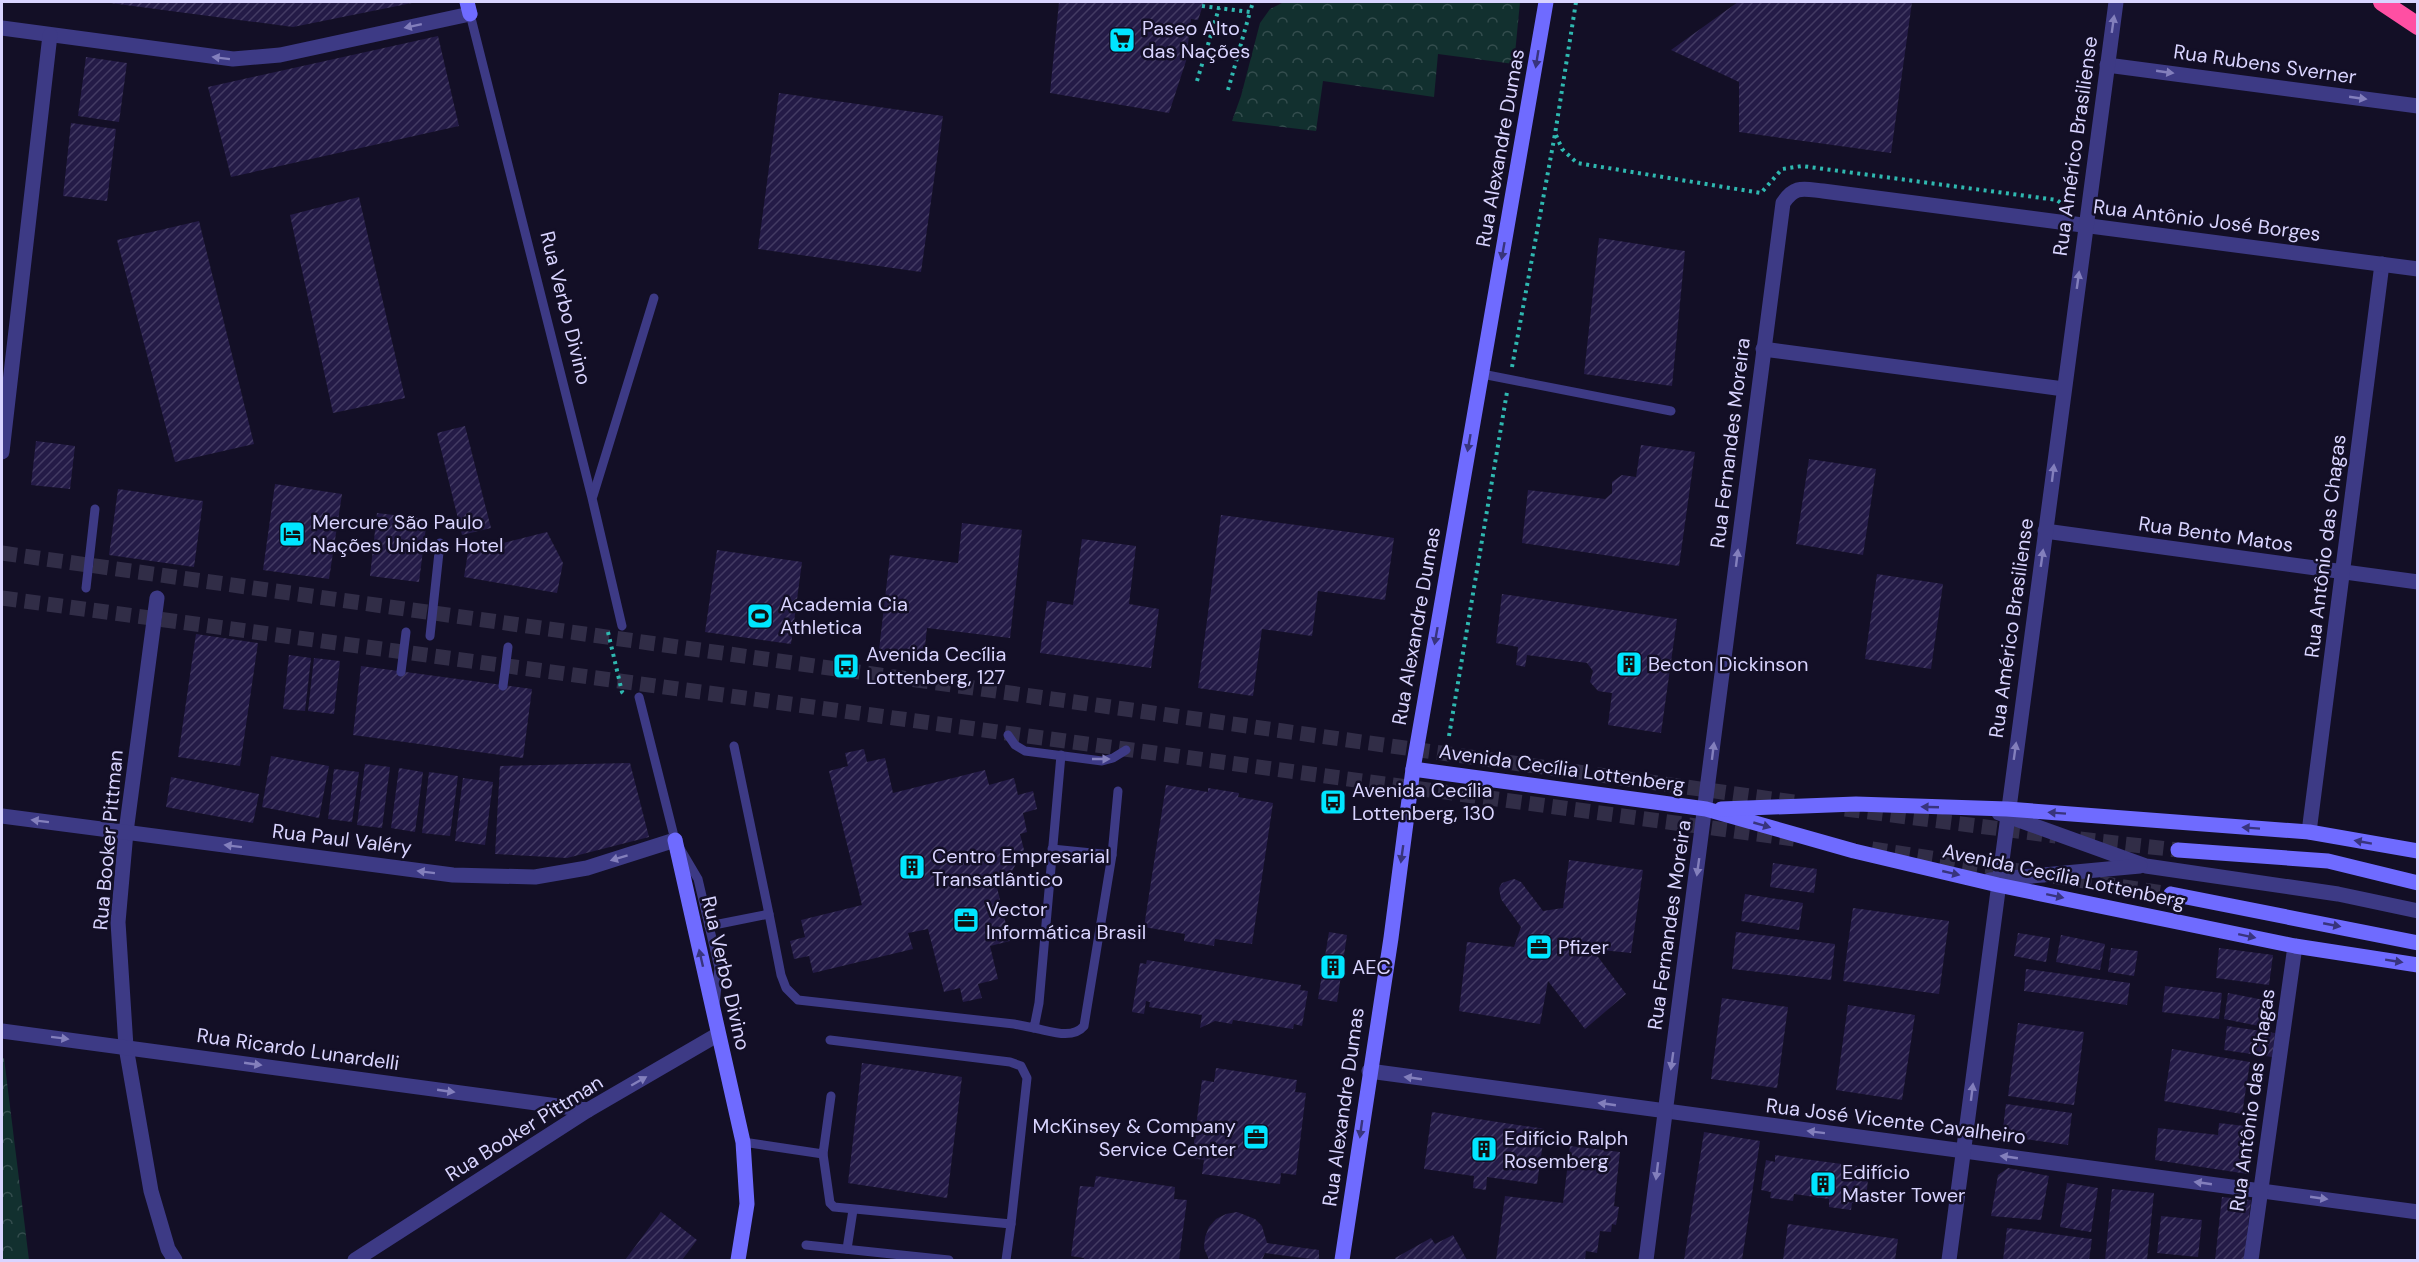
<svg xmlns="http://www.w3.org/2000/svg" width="2419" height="1262" font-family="'DM Sans',sans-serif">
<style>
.park{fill:url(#park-crowns)}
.building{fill:url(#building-hatch)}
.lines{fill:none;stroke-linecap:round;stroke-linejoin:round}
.secondary-tunnel{stroke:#312d47;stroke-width:15;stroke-dasharray:15 8;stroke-linecap:butt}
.path{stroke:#2fb8b0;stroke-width:4;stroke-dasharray:3 4.5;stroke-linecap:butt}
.lane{stroke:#3d3a85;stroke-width:9}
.street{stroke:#3d3a85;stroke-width:15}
.secondary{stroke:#6f6bff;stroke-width:15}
.highway{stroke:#ff4fa3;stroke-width:18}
.oneway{fill:#837fbc}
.oneway2{fill:#38347d}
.labels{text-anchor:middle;stroke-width:5;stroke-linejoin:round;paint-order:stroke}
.poi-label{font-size:20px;fill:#d9d4ff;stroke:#130f26;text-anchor:start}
.street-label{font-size:20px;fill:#d9d4ff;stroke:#130f26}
</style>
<defs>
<pattern id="park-crowns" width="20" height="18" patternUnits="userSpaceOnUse" patternTransform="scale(1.5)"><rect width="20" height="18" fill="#12302f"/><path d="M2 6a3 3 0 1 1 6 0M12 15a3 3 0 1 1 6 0" fill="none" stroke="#344d4e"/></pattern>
<pattern id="building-hatch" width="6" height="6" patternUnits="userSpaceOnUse" patternTransform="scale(1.5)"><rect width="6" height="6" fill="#241b47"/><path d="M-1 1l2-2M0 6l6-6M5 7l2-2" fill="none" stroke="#433b63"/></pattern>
</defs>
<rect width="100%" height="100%" fill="#130f26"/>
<g class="park">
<polygon points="1284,2 1520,2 1514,64 1438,54 1434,97 1323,81 1316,131 1232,121 1241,96 1260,23 1270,9"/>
<polygon points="2,1058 4,1058 29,1260 2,1260"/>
</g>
<g class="building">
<polygon points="103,2 412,2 412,3 293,27"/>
<polygon points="1059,2 1204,2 1198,20 1191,19 1186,61 1169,113 1050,93"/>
<polygon points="1738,2 1912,2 1891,153 1739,132 1739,82 1671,50"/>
<polygon points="438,36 459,126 231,177 208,87"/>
<polygon points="86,57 127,63 119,122 78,116"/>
<polygon points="779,93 943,116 921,272 758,249"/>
<polygon points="71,123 116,129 107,201 63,196"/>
<polygon points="359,197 405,398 333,413 290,215"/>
<polygon points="199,221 254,444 175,462 117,240"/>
<polygon points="1599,238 1685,251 1672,386 1584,374"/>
<polygon points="465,426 491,528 462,535 437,433"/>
<polygon points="36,441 75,446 70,489 31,485"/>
<polygon points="1641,445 1695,452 1679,566 1522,543 1528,490 1605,499 1612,493 1612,482 1622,475 1636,477"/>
<polygon points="1809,459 1876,469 1863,555 1796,544"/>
<polygon points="275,484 342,494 329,579 263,570"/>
<polygon points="118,489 203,501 194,567 109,555"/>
<polygon points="377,513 427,519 419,582 370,576"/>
<polygon points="1221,515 1394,538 1385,600 1318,591 1312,636 1262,629 1253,696 1198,688"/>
<polygon points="962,523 1022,530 1010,638 927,628 924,655 879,650 890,555 958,563"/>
<polygon points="547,532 563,563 557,593 464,577 468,552"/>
<polygon points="1082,539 1136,546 1129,604 1159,609 1151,668 1040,653 1047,601 1073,605"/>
<polygon points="717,550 802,562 791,644 705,632"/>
<polygon points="1877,574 1943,584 1931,669 1865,659"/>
<polygon points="1502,594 1677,619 1661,733 1608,725 1612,693 1598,691 1590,682 1593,671 1587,663 1527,655 1525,667 1516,665 1518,647 1496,643"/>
<polygon points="196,634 258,643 240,766 178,757"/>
<polygon points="289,655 311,658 305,711 283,709"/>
<polygon points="314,658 340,661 334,714 308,711"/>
<polygon points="361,666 532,689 523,758 353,735"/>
<polygon points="864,749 867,762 885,758 893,793 985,770 989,785 1014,778 1018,795 1033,791 1037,809 1023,813 1027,832 1020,834 1024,850 1012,871 994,875 1010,941 990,946 998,979 978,984 982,998 963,1002 960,988 944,992 928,929 908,933 913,949 813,973 809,956 794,959 790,941 805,937 801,920 862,905 829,771 848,766 845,753"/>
<polygon points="271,756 329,766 319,818 262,807"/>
<polygon points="630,763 649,837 567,858 495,854 500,766"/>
<polygon points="365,764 390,767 382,828 357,825"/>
<polygon points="399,768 423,772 415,832 391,828"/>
<polygon points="334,769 359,772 352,822 328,819"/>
<polygon points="429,772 458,776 450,836 422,833"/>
<polygon points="171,777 259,794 253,823 166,807"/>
<polygon points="463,778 493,782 485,845 455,841"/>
<polygon points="1166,785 1208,792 1208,788 1239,793 1238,797 1273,803 1252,944 1215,939 1214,946 1184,941 1185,934 1144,927"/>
<polygon points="1569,860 1643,870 1631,953 1592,949 1626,994 1585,1029 1548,981 1540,1024 1459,1011 1467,942 1514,947 1521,927 1501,899 1499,888 1502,883 1514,879 1521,882 1543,911 1563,908"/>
<polygon points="1773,863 1817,869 1814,893 1770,887"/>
<polygon points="1745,894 1803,903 1799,930 1741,921"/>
<polygon points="1853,908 1949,921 1939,994 1843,981"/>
<polygon points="1329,932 1347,935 1337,1002 1318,999"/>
<polygon points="1736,932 1835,944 1831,980 1732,969"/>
<polygon points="2018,933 2050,938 2046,962 2014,956"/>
<polygon points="2061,935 2105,944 2100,970 2056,962"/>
<polygon points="2111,948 2138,951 2134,976 2108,972"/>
<polygon points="2219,948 2273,955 2269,985 2216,978"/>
<polygon points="1147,960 1301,985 1300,990 1308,991 1302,1026 1294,1024 1293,1029 1233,1020 1232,1024 1215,1021 1200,1028 1202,1015 1149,1007 1150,1002 1146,1001 1144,1014 1132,1012 1140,963 1146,964"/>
<polygon points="2026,969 2130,983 2127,1005 2024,991"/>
<polygon points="2165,986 2222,993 2219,1019 2162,1012"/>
<polygon points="2228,993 2269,1001 2264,1027 2224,1019"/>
<polygon points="1722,998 1788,1007 1777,1088 1711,1079"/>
<polygon points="1848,1005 1915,1015 1902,1100 1836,1090"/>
<polygon points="2018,1023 2084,1032 2074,1105 2008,1096"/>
<polygon points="2227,1026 2275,1033 2272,1057 2224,1050"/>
<polygon points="2172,1049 2250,1062 2242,1114 2164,1101"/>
<polygon points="862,1063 962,1077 947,1198 848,1183"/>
<polygon points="1216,1068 1297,1080 1295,1092 1306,1093 1296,1175 1281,1173 1280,1184 1202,1174 1204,1160 1192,1158 1202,1080 1214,1082"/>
<polygon points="2006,1104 2072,1113 2068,1145 2002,1136"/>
<polygon points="1432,1112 1545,1129 1537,1184 1487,1177 1486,1190 1473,1188 1474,1176 1424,1169"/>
<polygon points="2219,1123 2253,1127 2248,1174 2155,1160 2158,1128 2218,1135"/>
<polygon points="1704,1132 1760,1141 1742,1260 1684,1260"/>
<polygon points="1570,1146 1620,1152 1614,1206 1619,1207 1616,1225 1612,1224 1611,1232 1600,1231 1597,1253 1586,1251 1585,1260 1496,1260 1505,1196 1563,1203"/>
<polygon points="1775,1155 1857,1166 1856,1174 1864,1175 1864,1179 1868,1179 1866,1200 1862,1200 1862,1204 1852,1203 1851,1210 1829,1207 1829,1199 1794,1194 1793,1201 1770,1198 1771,1192 1761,1190 1766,1160 1775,1162"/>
<polygon points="2008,1168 2049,1176 2041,1220 1991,1216 1998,1175"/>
<polygon points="1096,1176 1175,1187 1174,1199 1187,1200 1179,1260 1084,1260 1084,1258 1071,1256 1080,1186 1094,1187"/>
<polygon points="2067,1183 2098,1188 2091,1232 2060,1227"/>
<polygon points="2112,1189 2154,1193 2147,1260 2105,1260"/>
<polygon points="2222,1197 2251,1200 2244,1260 2215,1260"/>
<polygon points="661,1212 697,1240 682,1260 625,1260"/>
<polygon points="1237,1212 1255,1219 1262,1226 1267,1243 1319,1250 1319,1260 1265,1253 1262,1260 1209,1260 1204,1248 1205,1237 1209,1227 1216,1219 1226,1214"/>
<polygon points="2161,1216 2202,1220 2198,1257 2157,1253"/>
<polygon points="1788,1224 1898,1239 1895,1260 1783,1260"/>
<polygon points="2007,1228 2092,1239 2089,1260 2003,1260"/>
<polygon points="1453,1235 1467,1260 1396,1260 1395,1258 1431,1238 1435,1244"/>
</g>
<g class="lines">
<g class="secondary-tunnel">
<polyline points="2,553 1794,802"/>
<polyline points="2,598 1794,839"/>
<polyline points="1845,809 2056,836"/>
<polyline points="2080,839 2178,850"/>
<polyline points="1872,849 2171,894"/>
</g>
<g class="path">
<polyline points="1202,6 1250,12 1253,2"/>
<polyline points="1197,81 1219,8"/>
<polyline points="1228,90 1250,12"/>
<polyline points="1556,135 1562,149 1577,163 1761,193 1782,169 1802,166 2057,200 2062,204"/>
<polyline points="1512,367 1555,134 1576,2"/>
<polyline points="608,632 622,692 626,696"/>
<polyline points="1449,736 1507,392"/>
</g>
<g class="lane">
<polyline points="470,14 592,498 622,626"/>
<polyline points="1482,374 1671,411"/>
<polyline points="593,496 654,298"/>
<polyline points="86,588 95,509"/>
<polyline points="430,636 440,543"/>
<polyline points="401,672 406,632"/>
<polyline points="503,686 508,647"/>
<polyline points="639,697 675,840 698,879 719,968 715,1004"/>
<polyline points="1008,735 1015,745 1025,751 1102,761 1113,758 1126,750"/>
<polyline points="1052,849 1112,855 1118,791"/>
<polyline points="769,914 781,975 786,988 798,1000 1014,1024 1034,1028 1039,1003 1061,755"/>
<polyline points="709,926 769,914 734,746"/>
<path d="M1034,1028c16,3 38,12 50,-2l28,-171"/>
<polyline points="743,1142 823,1154 831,1096"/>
<polyline points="823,1154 830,1203 834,1207 1011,1224 1027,1078 1021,1066 1010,1062 830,1040"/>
<polyline points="806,1245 949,1260"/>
<polyline points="847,1249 853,1210"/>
<polyline points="1006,1260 1011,1224"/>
</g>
<g class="street">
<polyline points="2,28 233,59 280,55 470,14"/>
<polyline points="2107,65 2418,106"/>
<polyline points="1763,349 2064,389"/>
<polyline points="2,452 50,35"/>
<polyline points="2045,531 2418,582"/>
<polyline points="157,598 126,832 118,922 126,1047 151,1191 168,1249 175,1260"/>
<polyline points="1999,813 2146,866 2338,894 2418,911"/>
<polyline points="2,816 453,875 535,877 587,868 675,840"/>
<polyline points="2309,832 2382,264"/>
<polyline points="1990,880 2140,866"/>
<polyline points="2,1031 588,1110"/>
<path d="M1369,1071c349,49 699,94 1049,141"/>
<polyline points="355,1260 588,1110 717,1035"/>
<path d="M1646,1260l137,-1057c12,-18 20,-14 40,-12l595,78"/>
<polyline points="1949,1260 2116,2"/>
<polyline points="2251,1260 2295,946"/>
</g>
<g class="secondary">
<polyline points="467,2 470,14"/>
<polyline points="1413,769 1706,809 1854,851 1998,885 2295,946 2418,965"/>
<polyline points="1721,809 1856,804 2007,809 2309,832 2418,851"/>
<polyline points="675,840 743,1142 747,1204 738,1260"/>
<polyline points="2178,850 2328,861 2418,883"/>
<polyline points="2171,894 2418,943"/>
<polyline points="1342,1260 1391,938 1413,769 1546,2"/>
</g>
<polyline class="highway" points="2382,2 2418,26"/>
</g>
<defs><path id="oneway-solid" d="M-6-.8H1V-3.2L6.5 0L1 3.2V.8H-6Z" transform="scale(1.5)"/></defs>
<g class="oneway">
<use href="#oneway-solid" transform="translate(2113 24) rotate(-82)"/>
<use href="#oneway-solid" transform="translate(413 26) rotate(168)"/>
<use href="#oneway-solid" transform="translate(221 58) rotate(-173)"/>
<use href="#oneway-solid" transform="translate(2165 72) rotate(8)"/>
<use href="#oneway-solid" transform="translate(2358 98) rotate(8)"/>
<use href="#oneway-solid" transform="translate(2078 280) rotate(-82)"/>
<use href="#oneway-solid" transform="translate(2053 473) rotate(-83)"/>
<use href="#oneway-solid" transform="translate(1737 558) rotate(-83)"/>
<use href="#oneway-solid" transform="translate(2042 558) rotate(-82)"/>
<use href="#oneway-solid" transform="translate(1713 751) rotate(-83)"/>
<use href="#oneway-solid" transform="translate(2015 751) rotate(-82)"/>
<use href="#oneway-solid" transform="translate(1101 759)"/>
<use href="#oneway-solid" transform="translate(40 821) rotate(-173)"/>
<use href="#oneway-solid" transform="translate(233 846) rotate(-173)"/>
<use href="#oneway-solid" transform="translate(619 858) rotate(163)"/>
<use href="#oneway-solid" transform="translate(1698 867) rotate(98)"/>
<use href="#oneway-solid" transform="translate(426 872) rotate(-173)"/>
<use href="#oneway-solid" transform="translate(60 1038) rotate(7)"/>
<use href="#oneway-solid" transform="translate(1672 1061) rotate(98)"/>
<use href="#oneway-solid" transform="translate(253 1064) rotate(8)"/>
<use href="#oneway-solid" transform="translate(1413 1078) rotate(-172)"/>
<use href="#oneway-solid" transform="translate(639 1081) rotate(-30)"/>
<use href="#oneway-solid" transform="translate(446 1091) rotate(8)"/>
<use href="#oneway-solid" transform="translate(1972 1092) rotate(-83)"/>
<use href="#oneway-solid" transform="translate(1607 1104) rotate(-172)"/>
<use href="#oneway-solid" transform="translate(1816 1132) rotate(-173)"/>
<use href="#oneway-solid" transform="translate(2009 1157) rotate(-172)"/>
<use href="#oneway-solid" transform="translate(1657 1171) rotate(97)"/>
<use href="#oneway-solid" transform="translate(2203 1183) rotate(-172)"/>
<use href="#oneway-solid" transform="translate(2319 1198) rotate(8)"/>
</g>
<g class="oneway2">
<use href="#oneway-solid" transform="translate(1537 59) rotate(99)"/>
<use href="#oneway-solid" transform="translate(1503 251) rotate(100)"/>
<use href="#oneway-solid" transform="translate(1469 443) rotate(100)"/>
<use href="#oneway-solid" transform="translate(1436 636) rotate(100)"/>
<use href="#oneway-solid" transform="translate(1930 807) rotate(-178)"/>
<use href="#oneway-solid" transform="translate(2057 813) rotate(-176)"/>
<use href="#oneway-solid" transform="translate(1762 825) rotate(16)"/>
<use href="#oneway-solid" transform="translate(2251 828) rotate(-176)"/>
<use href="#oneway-solid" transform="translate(2363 842) rotate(-170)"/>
<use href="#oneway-solid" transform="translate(1402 854) rotate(98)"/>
<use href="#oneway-solid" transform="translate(1951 873) rotate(13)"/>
<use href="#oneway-solid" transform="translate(2055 896) rotate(12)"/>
<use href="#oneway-solid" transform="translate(2332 925) rotate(11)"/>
<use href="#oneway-solid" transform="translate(2247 936) rotate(12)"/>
<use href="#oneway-solid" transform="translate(701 958) rotate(-103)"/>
<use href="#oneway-solid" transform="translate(2394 961) rotate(9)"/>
<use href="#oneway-solid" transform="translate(1361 1129) rotate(98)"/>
</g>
<defs>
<symbol id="supermarket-square" viewBox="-11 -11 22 22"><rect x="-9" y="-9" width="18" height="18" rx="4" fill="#00e5ff" stroke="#130f26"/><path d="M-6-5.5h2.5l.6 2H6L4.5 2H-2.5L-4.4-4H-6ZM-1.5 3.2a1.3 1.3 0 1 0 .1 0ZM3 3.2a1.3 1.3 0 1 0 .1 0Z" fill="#111"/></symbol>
<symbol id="hotel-square" viewBox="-11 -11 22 22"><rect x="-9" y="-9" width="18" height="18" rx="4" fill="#00e5ff" stroke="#130f26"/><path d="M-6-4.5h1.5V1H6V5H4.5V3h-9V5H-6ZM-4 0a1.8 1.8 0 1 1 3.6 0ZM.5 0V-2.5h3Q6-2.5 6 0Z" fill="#111"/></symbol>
<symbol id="stadium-square" viewBox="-11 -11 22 22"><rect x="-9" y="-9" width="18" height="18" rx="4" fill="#00e5ff" stroke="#130f26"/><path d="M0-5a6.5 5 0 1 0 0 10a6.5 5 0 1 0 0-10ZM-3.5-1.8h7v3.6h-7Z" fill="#111"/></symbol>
<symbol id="building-square" viewBox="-11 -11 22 22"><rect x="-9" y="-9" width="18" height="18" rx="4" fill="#00e5ff" stroke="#130f26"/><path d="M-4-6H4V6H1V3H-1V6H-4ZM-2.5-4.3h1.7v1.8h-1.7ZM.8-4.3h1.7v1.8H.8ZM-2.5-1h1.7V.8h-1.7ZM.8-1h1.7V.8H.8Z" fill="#111"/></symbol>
<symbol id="bus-square" viewBox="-11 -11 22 22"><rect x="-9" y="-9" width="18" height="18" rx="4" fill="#00e5ff" stroke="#130f26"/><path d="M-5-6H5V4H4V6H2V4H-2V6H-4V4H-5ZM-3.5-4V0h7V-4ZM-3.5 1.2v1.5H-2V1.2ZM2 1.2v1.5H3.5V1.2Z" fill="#111"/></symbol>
<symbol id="office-square" viewBox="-11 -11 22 22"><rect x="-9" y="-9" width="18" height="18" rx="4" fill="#00e5ff" stroke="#130f26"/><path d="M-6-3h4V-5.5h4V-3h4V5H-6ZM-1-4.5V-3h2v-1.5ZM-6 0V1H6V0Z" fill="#111"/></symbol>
</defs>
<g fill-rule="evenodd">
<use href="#supermarket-square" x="1107" y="25" width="30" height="30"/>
<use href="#hotel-square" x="277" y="519" width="30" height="30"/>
<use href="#stadium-square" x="745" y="601" width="30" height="30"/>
<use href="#building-square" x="1614" y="649" width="30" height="30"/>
<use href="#bus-square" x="831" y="651" width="30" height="30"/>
<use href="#bus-square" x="1318" y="787" width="30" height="30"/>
<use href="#building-square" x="897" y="852" width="30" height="30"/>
<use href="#office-square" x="951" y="905" width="30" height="30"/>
<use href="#office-square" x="1524" y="932" width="30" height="30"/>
<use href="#building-square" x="1318" y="952" width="30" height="30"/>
<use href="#office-square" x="1241" y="1122" width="30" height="30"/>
<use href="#building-square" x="1469" y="1134" width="30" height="30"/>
<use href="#building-square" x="1808" y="1169" width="30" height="30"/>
</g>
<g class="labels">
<g class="poi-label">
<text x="1142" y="35">Paseo Alto<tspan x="1142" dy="23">das Nações</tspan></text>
<text x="312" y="529">Mercure São Paulo<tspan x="312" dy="23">Nações Unidas Hotel</tspan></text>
<text x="780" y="611">Academia Cia<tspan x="780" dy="23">Athletica</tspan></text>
<text x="866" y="661">Avenida Cecília<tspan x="866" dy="23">Lottenberg, 127</tspan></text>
<text x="1648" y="671">Becton Dickinson</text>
<text x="1352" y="797">Avenida Cecília<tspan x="1352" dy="23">Lottenberg, 130</tspan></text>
<text x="932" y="863">Centro Empresarial<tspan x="932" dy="23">Transatlântico</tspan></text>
<text x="986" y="916">Vector<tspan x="986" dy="23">Informática Brasil</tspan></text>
<text x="1558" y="954">Pfizer</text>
<text x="1352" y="974">AEC</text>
<text x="1236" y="1133" text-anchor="end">McKinsey &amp; Company<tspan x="1236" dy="23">Service Center</tspan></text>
<text x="1504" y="1145">Edifício Ralph<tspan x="1504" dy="23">Rosemberg</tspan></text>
<text x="1842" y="1179">Edifício<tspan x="1842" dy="23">Master Tower</tspan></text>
</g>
<g class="street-label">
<text transform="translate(2265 64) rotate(8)" y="7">Rua Rubens Sverner</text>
<text transform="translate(2075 146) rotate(-82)" y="7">Rua Américo Brasiliense</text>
<text transform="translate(1500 148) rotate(-80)" y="7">Rua Alexandre Dumas</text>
<text transform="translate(2207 220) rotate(7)" y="7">Rua Antônio José Borges</text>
<text transform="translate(566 308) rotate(76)" y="7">Rua Verbo Divino</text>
<text transform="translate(1730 443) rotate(-83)" y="7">Rua Fernandes Moreira</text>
<text transform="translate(2216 534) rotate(8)" y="7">Rua Bento Matos</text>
<text transform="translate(2325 546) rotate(-83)" y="7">Rua Antônio das Chagas</text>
<text transform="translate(1416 626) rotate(-80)" y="7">Rua Alexandre Dumas</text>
<text transform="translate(2011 628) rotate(-82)" y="7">Rua Américo Brasiliense</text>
<text transform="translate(1562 768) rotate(8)" y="7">Avenida Cecília Lottenberg</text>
<text transform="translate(342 839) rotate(7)" y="7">Rua Paul Valéry</text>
<text transform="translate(108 840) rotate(-85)" y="7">Rua Booker Pittman</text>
<text transform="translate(2064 876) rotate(12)" y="7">Avenida Cecília Lottenberg</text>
<text transform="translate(1669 925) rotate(-82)" y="7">Rua Fernandes Moreira</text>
<text transform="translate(726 973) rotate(77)" y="7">Rua Verbo Divino</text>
<text transform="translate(298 1049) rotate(8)" y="7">Rua Ricardo Lunardelli</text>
<text transform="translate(2252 1100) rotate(-82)" y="7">Rua Antônio das Chagas</text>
<text transform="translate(1343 1107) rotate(-82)" y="7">Rua Alexandre Dumas</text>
<text transform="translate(1896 1121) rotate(7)" y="7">Rua José Vicente Cavalheiro</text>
<text transform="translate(524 1128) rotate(-32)" y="7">Rua Booker Pittman</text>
</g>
</g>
<rect width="2419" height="1262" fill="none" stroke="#d9d4ff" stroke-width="6"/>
</svg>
